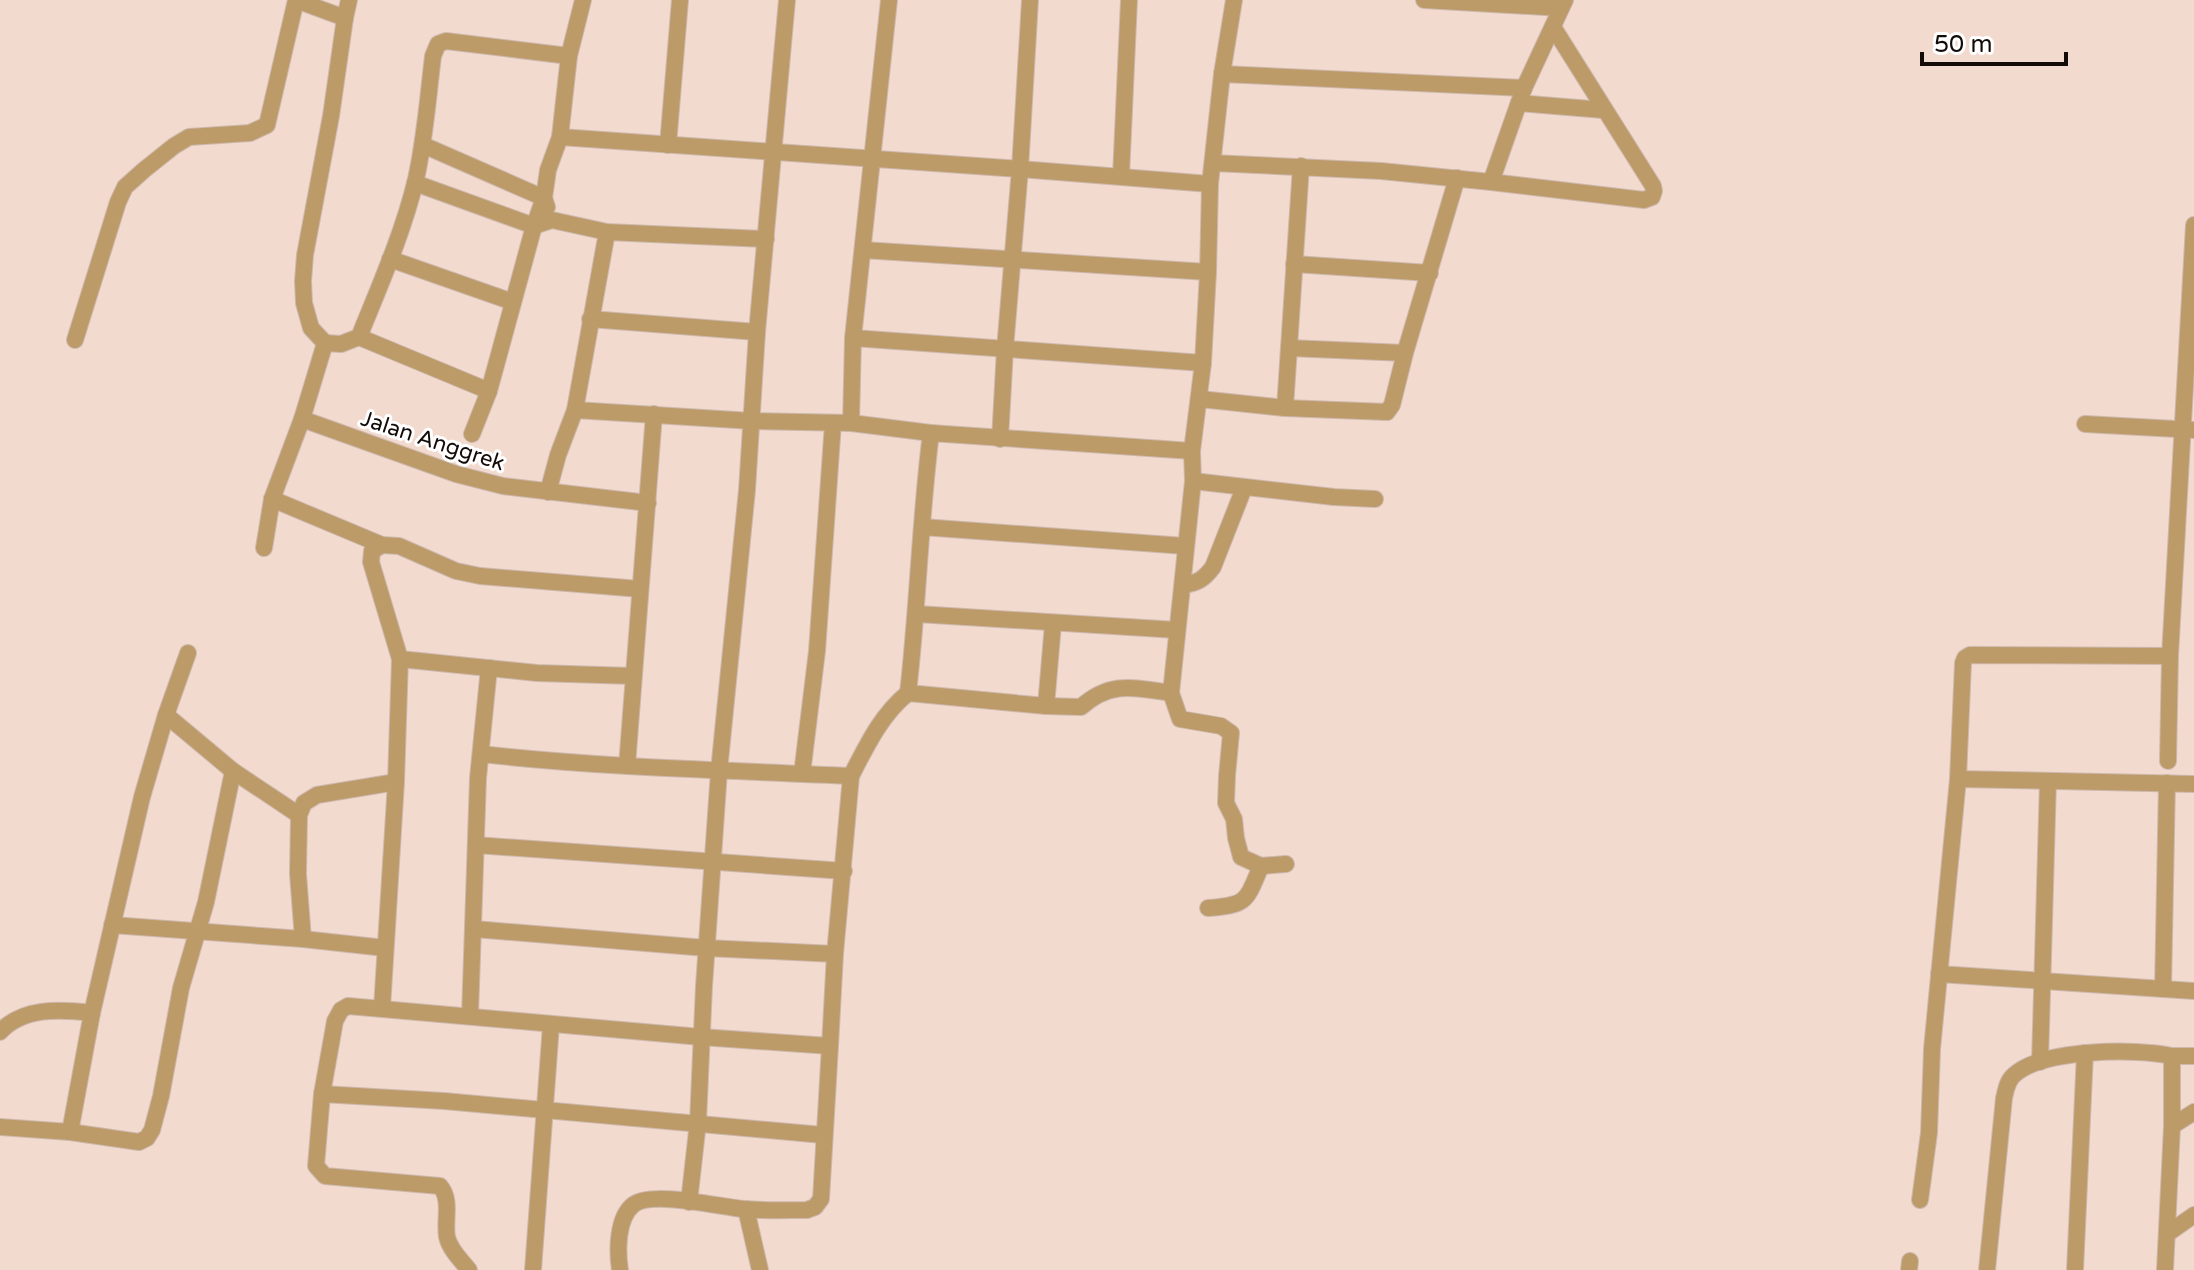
<svg xmlns="http://www.w3.org/2000/svg" width="2194" height="1270" font-family="'Varela Round',sans-serif">
<style>
.lines{fill:none;stroke-linecap:round;stroke-linejoin:round}
.street-casing{stroke:#ceb9af;stroke-width:18}
.street{stroke:#bc9b69;stroke-width:16}
.labels{text-anchor:middle;stroke-width:6;stroke-linejoin:round;paint-order:stroke}
.street-label{font-size:22px;fill:#120b07;stroke:#fff}
</style>
<rect width="100%" height="100%" fill="#f2dacf"/>
<g class="lines">
<defs>
<g id="street">
<polyline points="296,0 345,18"/>
<polyline points="1030,0 1020,169 1210,184"/>
<polyline points="1234,0 1222,74 1210,184 1208,272 1203,363 1192,451 1193,481 1171,693 1180,719 1221,726 1231,733 1227,776 1226,803 1234,819 1236,838 1241,857 1261,866 1286,864"/>
<polyline points="1424,0 1561,8"/>
<polyline points="1222,74 1524,88"/>
<polyline points="1519,103 1603,110"/>
<polyline points="560,137 569,56 583,0"/>
<polyline points="423,145 544,198 547,207"/>
<polyline points="668,145 680,0"/>
<polyline points="1213,163 1381,171 1491,182 1524,88 1565,0"/>
<polyline points="1121,176 1129,0"/>
<polyline points="1491,182 1644,200 1652,197 1654,191 1653,186 1553,27"/>
<polyline points="415,183 534,226"/>
<polyline points="534,226 552,220 607,232 766,239"/>
<polyline points="863,250 1208,272"/>
<polyline points="390,259 513,302"/>
<polyline points="1294,264 1430,273"/>
<polyline points="590,319 757,332"/>
<polyline points="359,337 489,391"/>
<polyline points="853,338 1203,363"/>
<polyline points="75,340 118,202 125,187 144,170 174,146 189,137 250,133 267,125 296,0"/>
<polyline points="325,343 311,328 304,303 303,281 305,255 331,116 345,18 349,0"/>
<polyline points="1289,348 1405,353"/>
<polyline points="1200,399 1285,408 1387,412 1392,405 1405,353 1457,178"/>
<polyline points="1285,408 1301,166"/>
<polyline points="575,410 752,421 851,423 931,433"/>
<polyline points="302,419 456,474 503,486 648,503"/>
<polyline points="851,423 853,338 889,0"/>
<polyline points="2085,424 2194,430"/>
<polyline points="472,434 489,391 534,226 544,198 548,170 560,137 1020,169 1005,349 1000,439"/>
<polyline points="1193,481 1334,497 1375,499"/>
<polyline points="548,492 558,455 575,410 607,232"/>
<polyline points="272,499 382,545 399,546 456,571 480,576 640,589"/>
<polyline points="922,527 1185,546"/>
<polyline points="382,545 372,551 371,562 400,659 537,673 633,676"/>
<path d="M264,548l8,-49 30,-80 23,-76 16,1 18,-7c21,-52 44,-104 57,-158 9,-40 12,-82 17,-123l5,-12 8,-3 123,15"/>
<path d="M1183,585c15,-2 21,-6 30,-18l31,-79"/>
<polyline points="917,614 1177,630"/>
<polyline points="188,653 166,715 233,771 299,815"/>
<path d="M1171,693c-36,-5 -60,-13 -90,14l-35,-1 -138,-13c10,-87 12,-174 23,-260l261,18"/>
<polyline points="1046,706 1053,624"/>
<path d="M481,754c123,14 247,16 370,22 16,-31 30,-61 57,-83"/>
<polyline points="2168,761 2170,656 2194,225"/>
<polyline points="627,766 654,414"/>
<polyline points="802,774 817,651 833,423"/>
<polyline points="1958,779 1963,663 1965,658 1970,655 2170,656"/>
<polyline points="476,845 844,871"/>
<path d="M1208,908c40,-3 38,-7 53,-42"/>
<polyline points="112,925 303,939 385,948"/>
<polyline points="474,929 706,948 835,954"/>
<polyline points="303,939 298,874 299,815 304,803 317,795 396,782"/>
<polyline points="1939,974 2194,991"/>
<polyline points="2163,989 2167,783"/>
<polyline points="382,1008 396,782 400,659"/>
<polyline points="470,1015 478,778 489,668"/>
<path d="M0,1032c23,-25 60,-23 92,-19"/>
<polyline points="2040,1062 2048,781"/>
<polyline points="322,1094 444,1101 823,1135"/>
<polyline points="2172,1126 2194,1112"/>
<polyline points="0,1127 70,1132 92,1013 142,797 166,715"/>
<polyline points="70,1132 139,1142 147,1138 152,1130 161,1096 181,988 206,902 233,771"/>
<polyline points="1920,1200 1929,1133 1932,1049 1958,779 2194,784"/>
<polyline points="689,1202 698,1122 704,986 719,771 747,490 757,332 787,0"/>
<polyline points="746,1209 760,1270"/>
<polyline points="2167,1234 2194,1215"/>
<path d="M469,1270c-8,-10 -19,-20 -22,-33 -3,-17 5,-37 -7,-51l-115,-10 -9,-10 6,-72 13,-73 6,-11 7,-4 353,31 129,9 5,-92 16,-178"/>
<polyline points="533,1270 551,1025"/>
<path d="M620,1270c-3,-19 -3,-52 13,-65 18,-15 87,2 111,4 21,2 42,1 63,1l8,-3 6,-8 9,-153"/>
<polyline points="1909,1270 1910,1261"/>
<path d="M1987,1270l17,-172c2,-8 3,-17 10,-23 28,-26 122,-27 158,-19"/>
<polyline points="2075,1270 2085,1053"/>
<polyline points="2165,1270 2172,1126 2172,1056 2194,1056"/>
</g>
</defs>
<use href="#street" class="street-casing"/>
<use href="#street" class="street"/>
</g>
<g class="labels">
<g class="street-label">
<text transform="translate(433 440) rotate(18)" y="8">Jalan Anggrek</text>
</g>
</g>
<path d="M1922 52v12h144v-12" fill="none" stroke="#120b07" stroke-width="4"/>
<text x="1934" y="52" font-size="24" fill="#120b07" stroke="#ffffff" stroke-width="6" paint-order="stroke">50 m</text>
</svg>
